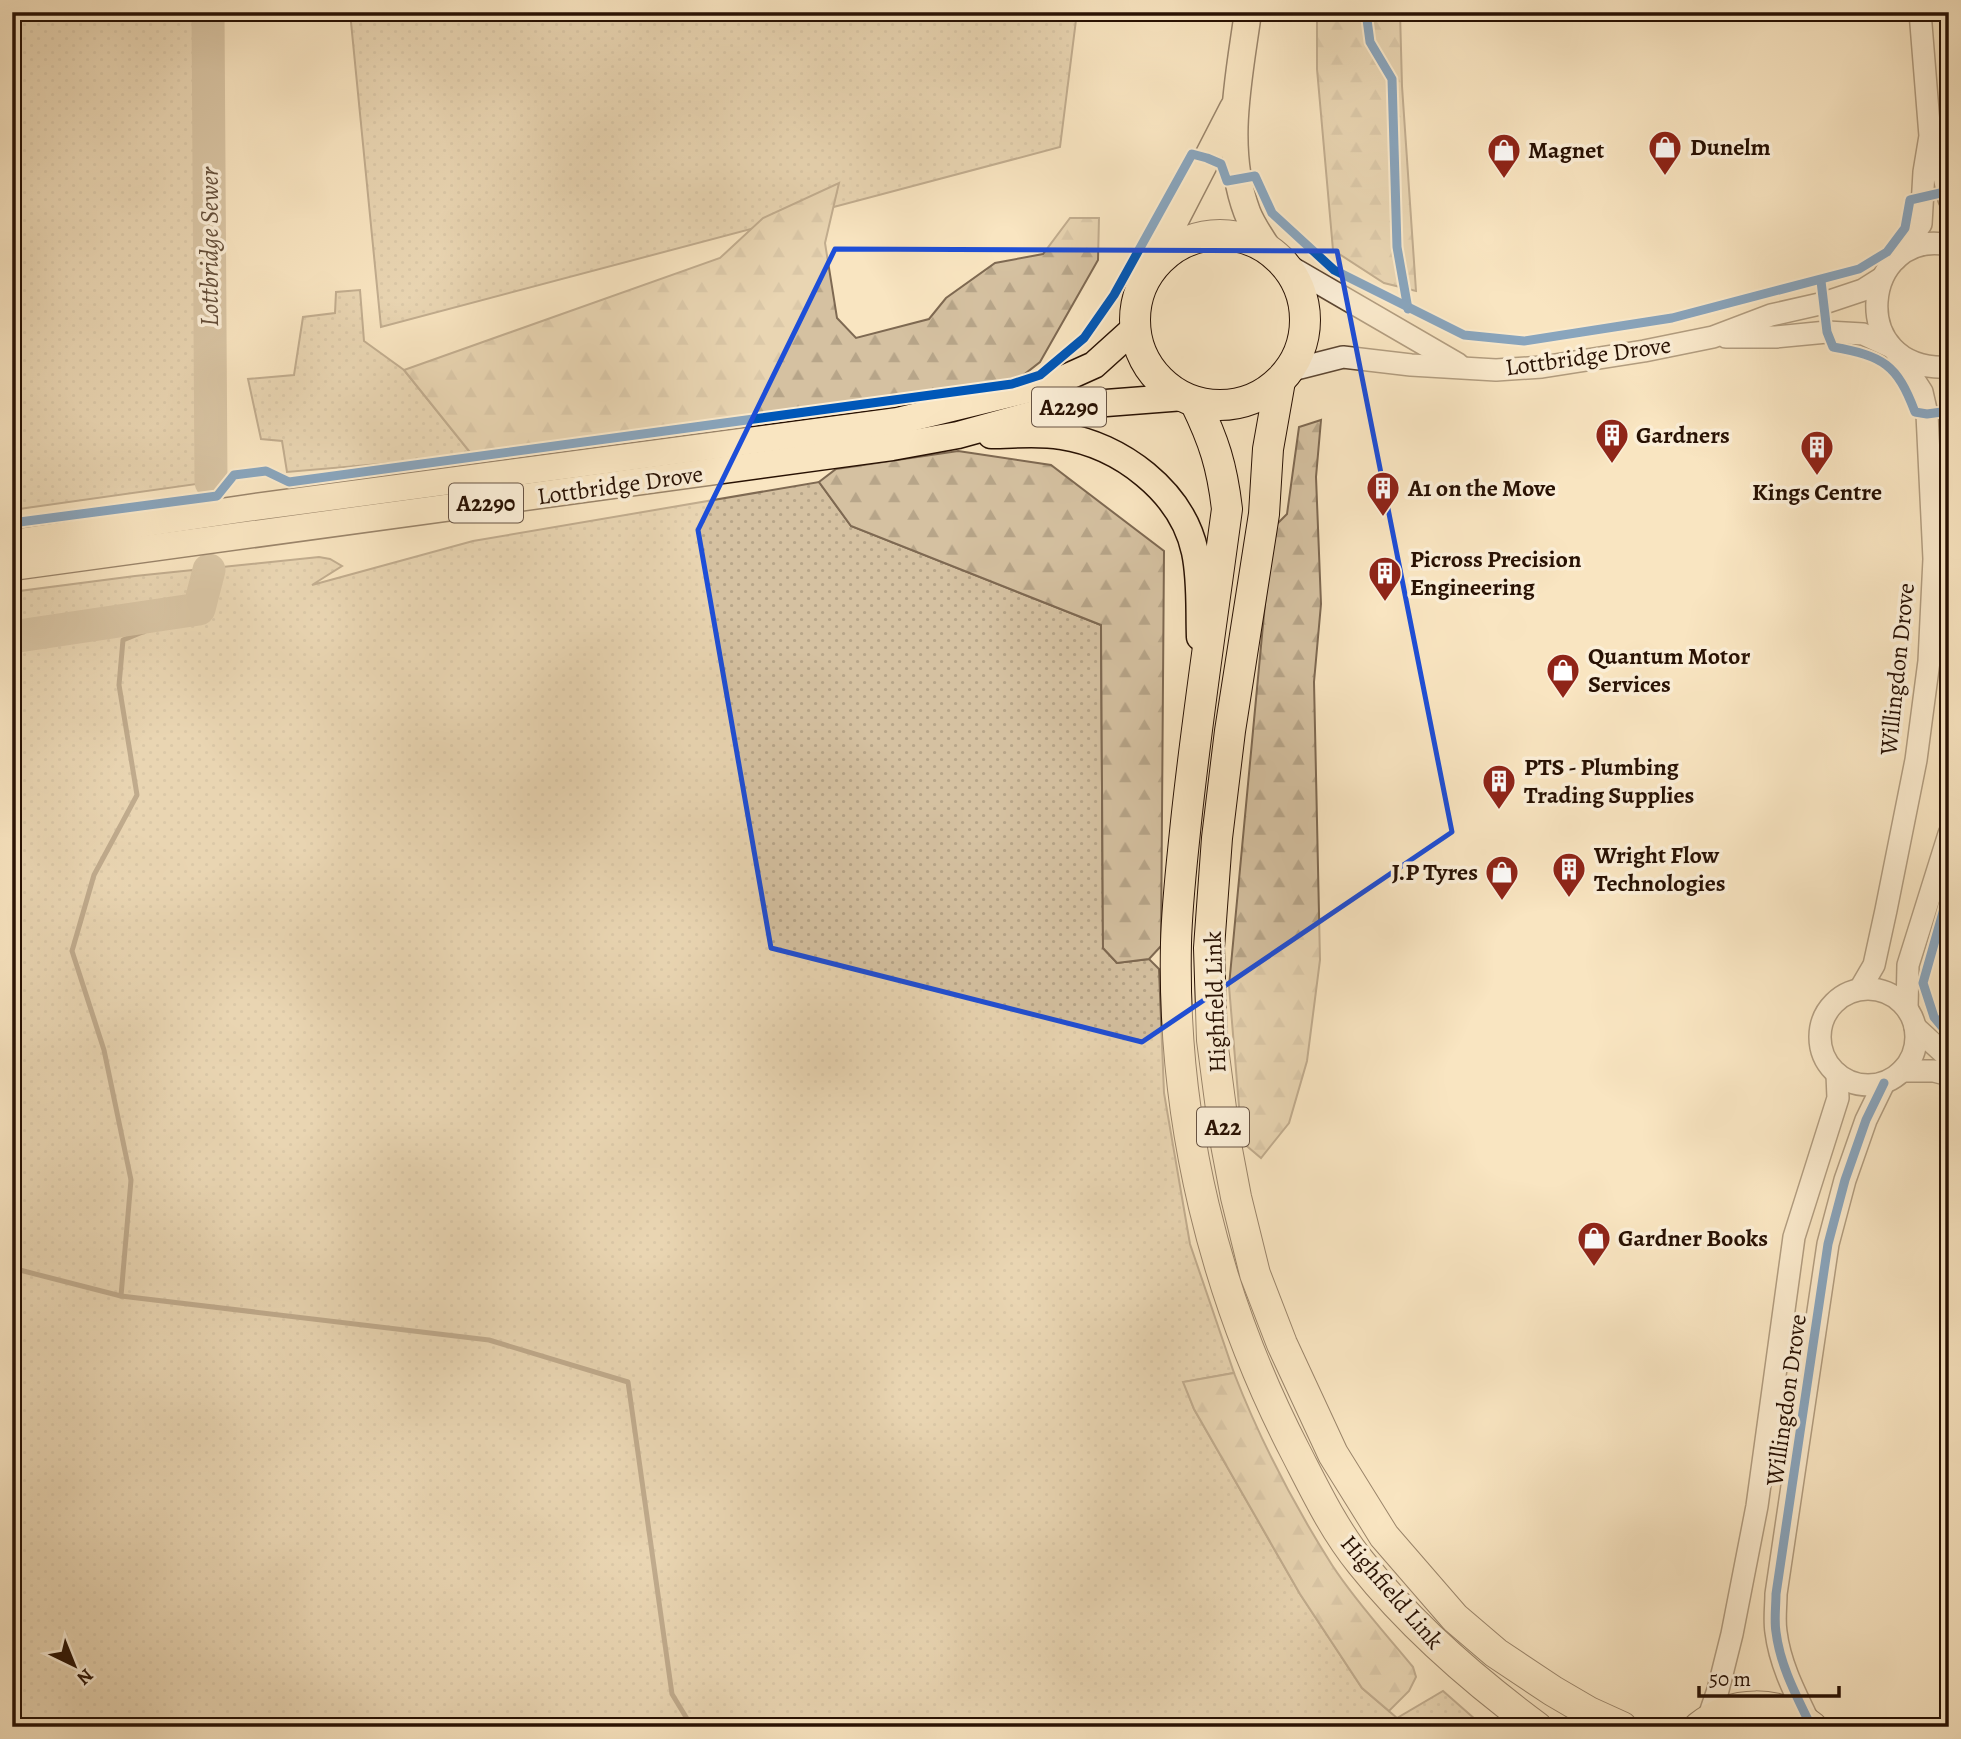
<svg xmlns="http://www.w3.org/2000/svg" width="1961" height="1739" font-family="Alegreya,serif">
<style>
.grass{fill:url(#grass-dots);stroke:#7e6952;stroke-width:2}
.forest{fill:url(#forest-firs);stroke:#7e6952;stroke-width:2}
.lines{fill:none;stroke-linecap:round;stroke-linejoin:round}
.stream{stroke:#7b654e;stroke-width:5}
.river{stroke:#b29d80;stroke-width:33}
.minor-casing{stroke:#5c4632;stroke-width:24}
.major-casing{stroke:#281103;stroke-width:29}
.highway-casing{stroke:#281103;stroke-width:32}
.minor{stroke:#fbeed7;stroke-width:21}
.major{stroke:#f9e5c1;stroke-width:26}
.highway{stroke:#f9e5c1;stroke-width:30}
.cycleway-casing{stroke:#fbeed7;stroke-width:13}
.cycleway{stroke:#0057b8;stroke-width:9}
.marked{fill:none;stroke:#1d4ed8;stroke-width:5;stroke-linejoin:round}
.labels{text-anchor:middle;stroke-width:7;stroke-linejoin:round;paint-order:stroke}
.shield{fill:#fbeed7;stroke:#675343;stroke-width:2}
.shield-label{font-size:23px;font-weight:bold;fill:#281103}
.poi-label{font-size:24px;font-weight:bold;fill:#281103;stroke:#fbeed7;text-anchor:start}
.street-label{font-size:24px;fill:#281103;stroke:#fbeed7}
.water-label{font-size:26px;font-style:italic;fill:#66503b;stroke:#fbeed7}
</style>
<defs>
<pattern id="grass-dots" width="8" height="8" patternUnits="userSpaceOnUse" patternTransform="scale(1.75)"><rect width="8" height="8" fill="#d5c1a1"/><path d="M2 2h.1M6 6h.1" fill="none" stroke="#b7a589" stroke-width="1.8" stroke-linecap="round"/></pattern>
<pattern id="forest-firs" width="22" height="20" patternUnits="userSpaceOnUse" patternTransform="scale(1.75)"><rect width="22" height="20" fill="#d5c1a1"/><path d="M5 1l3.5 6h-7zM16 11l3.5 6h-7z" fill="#b7a589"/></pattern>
</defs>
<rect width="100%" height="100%" fill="#f9e5c1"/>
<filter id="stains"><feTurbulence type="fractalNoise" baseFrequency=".00286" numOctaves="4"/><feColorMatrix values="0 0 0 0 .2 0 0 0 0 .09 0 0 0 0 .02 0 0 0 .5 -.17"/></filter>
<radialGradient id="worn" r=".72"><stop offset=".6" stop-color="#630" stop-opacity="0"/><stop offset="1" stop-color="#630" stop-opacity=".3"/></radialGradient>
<g class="grass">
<polygon points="12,12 208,12 211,482 12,510"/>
<polygon points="350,12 1077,12 1060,147 381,327"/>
<polygon points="360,290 364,341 404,370 473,456 287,472 282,441 261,439 248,379 294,375 303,317 335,313 336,292"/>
<polygon points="819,482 851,526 1101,625 1103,948 1117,963 1149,959 1159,969 1164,1093 1190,1244 1234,1373 1184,1382 1194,1409 1300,1594 1362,1688 1397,1718 1443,1691 1484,1727 12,1727 12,592 135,576 319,557 330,559 342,566 312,585 473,541"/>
</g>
<g class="forest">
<polygon points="1317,12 1400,12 1402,86 1416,291 1384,283 1333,250 1317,69"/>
<polygon points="839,183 825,243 837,318 856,338 929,319 946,298 995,263 1043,254 1070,218 1099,218 1098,260 1040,362 1012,384 473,456 404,370 720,258 763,218"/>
<polygon points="1321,420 1316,477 1321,604 1314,682 1320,960 1307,1061 1289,1123 1261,1158 1242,1142 1229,986 1272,529 1287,514 1299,427"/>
<polygon points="958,451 1051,465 1164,551 1161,946 1149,959 1117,963 1103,948 1101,625 851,526 819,482 836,469"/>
<path d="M1234,1373c26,67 60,132 98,192 24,37 54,69 81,102l3,10 -7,14 -20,20 -27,-23 -62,-94 -106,-185 -11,-27z"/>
</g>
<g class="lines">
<g class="stream">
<polyline points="12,1268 121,1296 489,1340 628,1382 672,1694 692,1727"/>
<polyline points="121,1296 131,1180 104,1050 72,951 94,875 137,795 119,685 123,640 199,609"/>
<polyline points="1929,1727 1949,1715"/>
</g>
<g class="river">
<polyline points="208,12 211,482"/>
<polyline points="12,637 199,609 209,570"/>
</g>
<defs>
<g id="minor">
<polyline points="1931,138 1942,168 1949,199"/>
<path d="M1949,245c-87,-18 -105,128 0,122"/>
<polyline points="1896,259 1921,224 1924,172 1930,136 1920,12"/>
<polyline points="1284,263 1458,364"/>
<polyline points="1726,337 1776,337 1827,332 1863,334 1889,346"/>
<polyline points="1288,371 1343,357 1411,365 1496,370 1542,367 1644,351 1713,337 1771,315 1824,303 1863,290 1882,278"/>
<circle cx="1868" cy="1037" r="48"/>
<polyline points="1860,989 1874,965 1886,910 1916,760 1929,661 1934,559 1927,414 1922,392 1897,353"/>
<polyline points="1907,1008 1908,965 1949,834"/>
<polyline points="1915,1027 1949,1058"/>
<polyline points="1902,1071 1934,1071 1949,1075"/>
<polyline points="1708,1719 1718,1690 1732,1634 1757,1506 1794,1237 1838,1098 1837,1074"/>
<path d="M1810,1724c-14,-29 -30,-59 -34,-92 -2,-12 0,-26 0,-38l52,-350 17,-64 21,-60 18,-37"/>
</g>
<g id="major">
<path d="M1248,12c-9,66 -25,136 -1,200 5,13 14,26 22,38"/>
<polyline points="1149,271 1233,108"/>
<path d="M991,435c23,0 48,-3 70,1 59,9 121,55 134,116 6,28 4,57 5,85"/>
<polyline points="12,543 248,508 898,421 1054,383 1094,365 1135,328"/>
<polyline points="12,567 892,447 958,435 1038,413 1080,405 1184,397"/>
</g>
<g id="highway">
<circle cx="1220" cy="320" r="85"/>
<polyline points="1280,381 1268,449 1264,514 1230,731 1217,838 1209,948 1212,1040 1225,1139 1236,1197 1255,1274 1282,1344 1333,1454 1384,1536 1455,1618 1496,1653 1553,1691 1589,1712 1622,1727"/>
<path d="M1195,402c19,39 27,64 32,107 -14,105 -30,209 -41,313 -4,40 -9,80 -10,121 -4,178 38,352 120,510 19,37 38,77 65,110 50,63 111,116 176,164"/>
<path d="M1699,1727c33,-27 80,-28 113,0"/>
</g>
</defs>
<use href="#minor" class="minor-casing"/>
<use href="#major" class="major-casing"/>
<use href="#highway" class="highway-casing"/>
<use href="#minor" class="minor"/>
<use href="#major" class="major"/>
<use href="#highway" class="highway"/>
<defs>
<g id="cycleway">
<polyline points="1366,12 1370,42 1392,79 1397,247 1408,309"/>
<path d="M1821,281l6,51 6,15c50,9 64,17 82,65l12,2 22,-3"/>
<polyline points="12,523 217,496 234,475 266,471 289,482 1012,384 1040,375 1084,338 1114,295 1192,154 1207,158 1221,164 1227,181 1255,176 1272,213 1334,270 1464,335 1524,341 1672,318 1859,269 1887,252 1905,228 1910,200 1949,191"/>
<polyline points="1949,891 1923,983 1934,1017 1949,1035"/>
<path d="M1810,1724c-14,-29 -30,-59 -34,-92 -2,-12 0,-26 0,-38l52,-350 17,-64 21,-60 18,-37"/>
</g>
</defs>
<use href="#cycleway" class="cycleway-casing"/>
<use href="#cycleway" class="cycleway"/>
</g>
<path d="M0 0H1961V1739H0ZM835,249l502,2 115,581 -310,210 -371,-94 -73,-418z" fill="#f9e5c1" fill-opacity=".55" fill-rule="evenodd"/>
<path class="marked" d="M835,249l502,2 115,581 -310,210 -371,-94 -73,-418z"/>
<defs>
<symbol id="shop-pin" viewBox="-11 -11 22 30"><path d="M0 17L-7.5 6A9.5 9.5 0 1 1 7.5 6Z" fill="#8f2418" stroke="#fbeed7"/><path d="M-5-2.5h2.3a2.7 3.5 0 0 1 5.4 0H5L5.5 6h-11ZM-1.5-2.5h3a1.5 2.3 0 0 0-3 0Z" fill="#fff"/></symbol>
<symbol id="building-pin" viewBox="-11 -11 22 30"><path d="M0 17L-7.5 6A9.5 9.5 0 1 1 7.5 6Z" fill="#8f2418" stroke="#fbeed7"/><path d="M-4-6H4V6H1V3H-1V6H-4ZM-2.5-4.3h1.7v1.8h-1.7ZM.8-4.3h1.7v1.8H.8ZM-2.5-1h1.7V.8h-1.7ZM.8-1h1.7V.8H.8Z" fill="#fff"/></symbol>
</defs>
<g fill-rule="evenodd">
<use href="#shop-pin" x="1646" y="128" width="38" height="52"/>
<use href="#shop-pin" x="1485" y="131" width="38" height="52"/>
<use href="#building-pin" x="1593" y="416" width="38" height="52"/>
<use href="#building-pin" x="1798" y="428" width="38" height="52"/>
<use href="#building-pin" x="1364" y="469" width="38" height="52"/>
<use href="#building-pin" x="1366" y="554" width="38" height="52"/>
<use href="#shop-pin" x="1544" y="651" width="38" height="52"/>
<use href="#building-pin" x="1480" y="762" width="38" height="52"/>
<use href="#building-pin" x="1550" y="850" width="38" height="52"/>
<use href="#shop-pin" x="1483" y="853" width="38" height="52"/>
<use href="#shop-pin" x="1575" y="1219" width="38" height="52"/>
</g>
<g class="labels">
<g class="shield">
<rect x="1032" y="387.5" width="74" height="39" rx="5"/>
<rect x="449" y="483.5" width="74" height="39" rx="5"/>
<rect x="1197" y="1107.5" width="52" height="39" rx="5"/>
</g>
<g class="shield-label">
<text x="1069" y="415">A2290</text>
<text x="486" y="511">A2290</text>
<text x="1223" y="1135">A22</text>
</g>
<g class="poi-label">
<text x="1690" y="155">Dunelm</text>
<text x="1528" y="158">Magnet</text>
<text x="1636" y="443">Gardners</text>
<text x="1408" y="496">A1 on the Move</text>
<text x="1817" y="500" text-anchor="middle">Kings Centre</text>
<text x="1410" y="567">Picross Precision<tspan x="1410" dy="28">Engineering</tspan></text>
<text x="1588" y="664">Quantum Motor<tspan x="1588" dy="28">Services</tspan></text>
<text x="1524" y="775">PTS - Plumbing<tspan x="1524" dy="28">Trading Supplies</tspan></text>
<text x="1594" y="863">Wright Flow<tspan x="1594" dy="28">Technologies</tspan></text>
<text x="1478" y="880" text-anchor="end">J.P Tyres</text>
<text x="1618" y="1246">Gardner Books</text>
</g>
<g class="street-label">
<text transform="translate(1588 356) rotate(-8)" y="8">Lottbridge Drove</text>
<text transform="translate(620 485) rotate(-8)" y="8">Lottbridge Drove</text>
<text transform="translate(1897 669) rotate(-84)" y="8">Willingdon Drove</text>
<text transform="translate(1215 1002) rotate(-92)" y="8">Highfield Link</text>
<text transform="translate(1786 1400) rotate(-82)" y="8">Willingdon Drove</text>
<text transform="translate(1392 1592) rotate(49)" y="8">Highfield Link</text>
</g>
<g class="water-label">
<text transform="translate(209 247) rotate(-90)" y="9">Lottbridge Sewer</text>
</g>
</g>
<rect width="1961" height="1739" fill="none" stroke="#f9e5c1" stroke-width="42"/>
<rect x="14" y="14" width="1933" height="1711" fill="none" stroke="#281103" stroke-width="3.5"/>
<rect x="21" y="21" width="1919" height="1697" fill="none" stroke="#281103" stroke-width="2"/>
<g transform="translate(74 1665) rotate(137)" stroke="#fbeed7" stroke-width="5" paint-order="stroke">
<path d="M0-5L12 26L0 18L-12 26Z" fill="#281103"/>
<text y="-10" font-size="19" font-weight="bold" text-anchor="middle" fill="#281103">N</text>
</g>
<path d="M1699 1686v10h140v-10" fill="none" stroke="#281103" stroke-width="3.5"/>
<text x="1709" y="1686" font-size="21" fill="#281103" stroke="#fbeed7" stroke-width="5" paint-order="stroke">50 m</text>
<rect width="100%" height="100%" filter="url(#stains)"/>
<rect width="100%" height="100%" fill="url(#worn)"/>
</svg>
